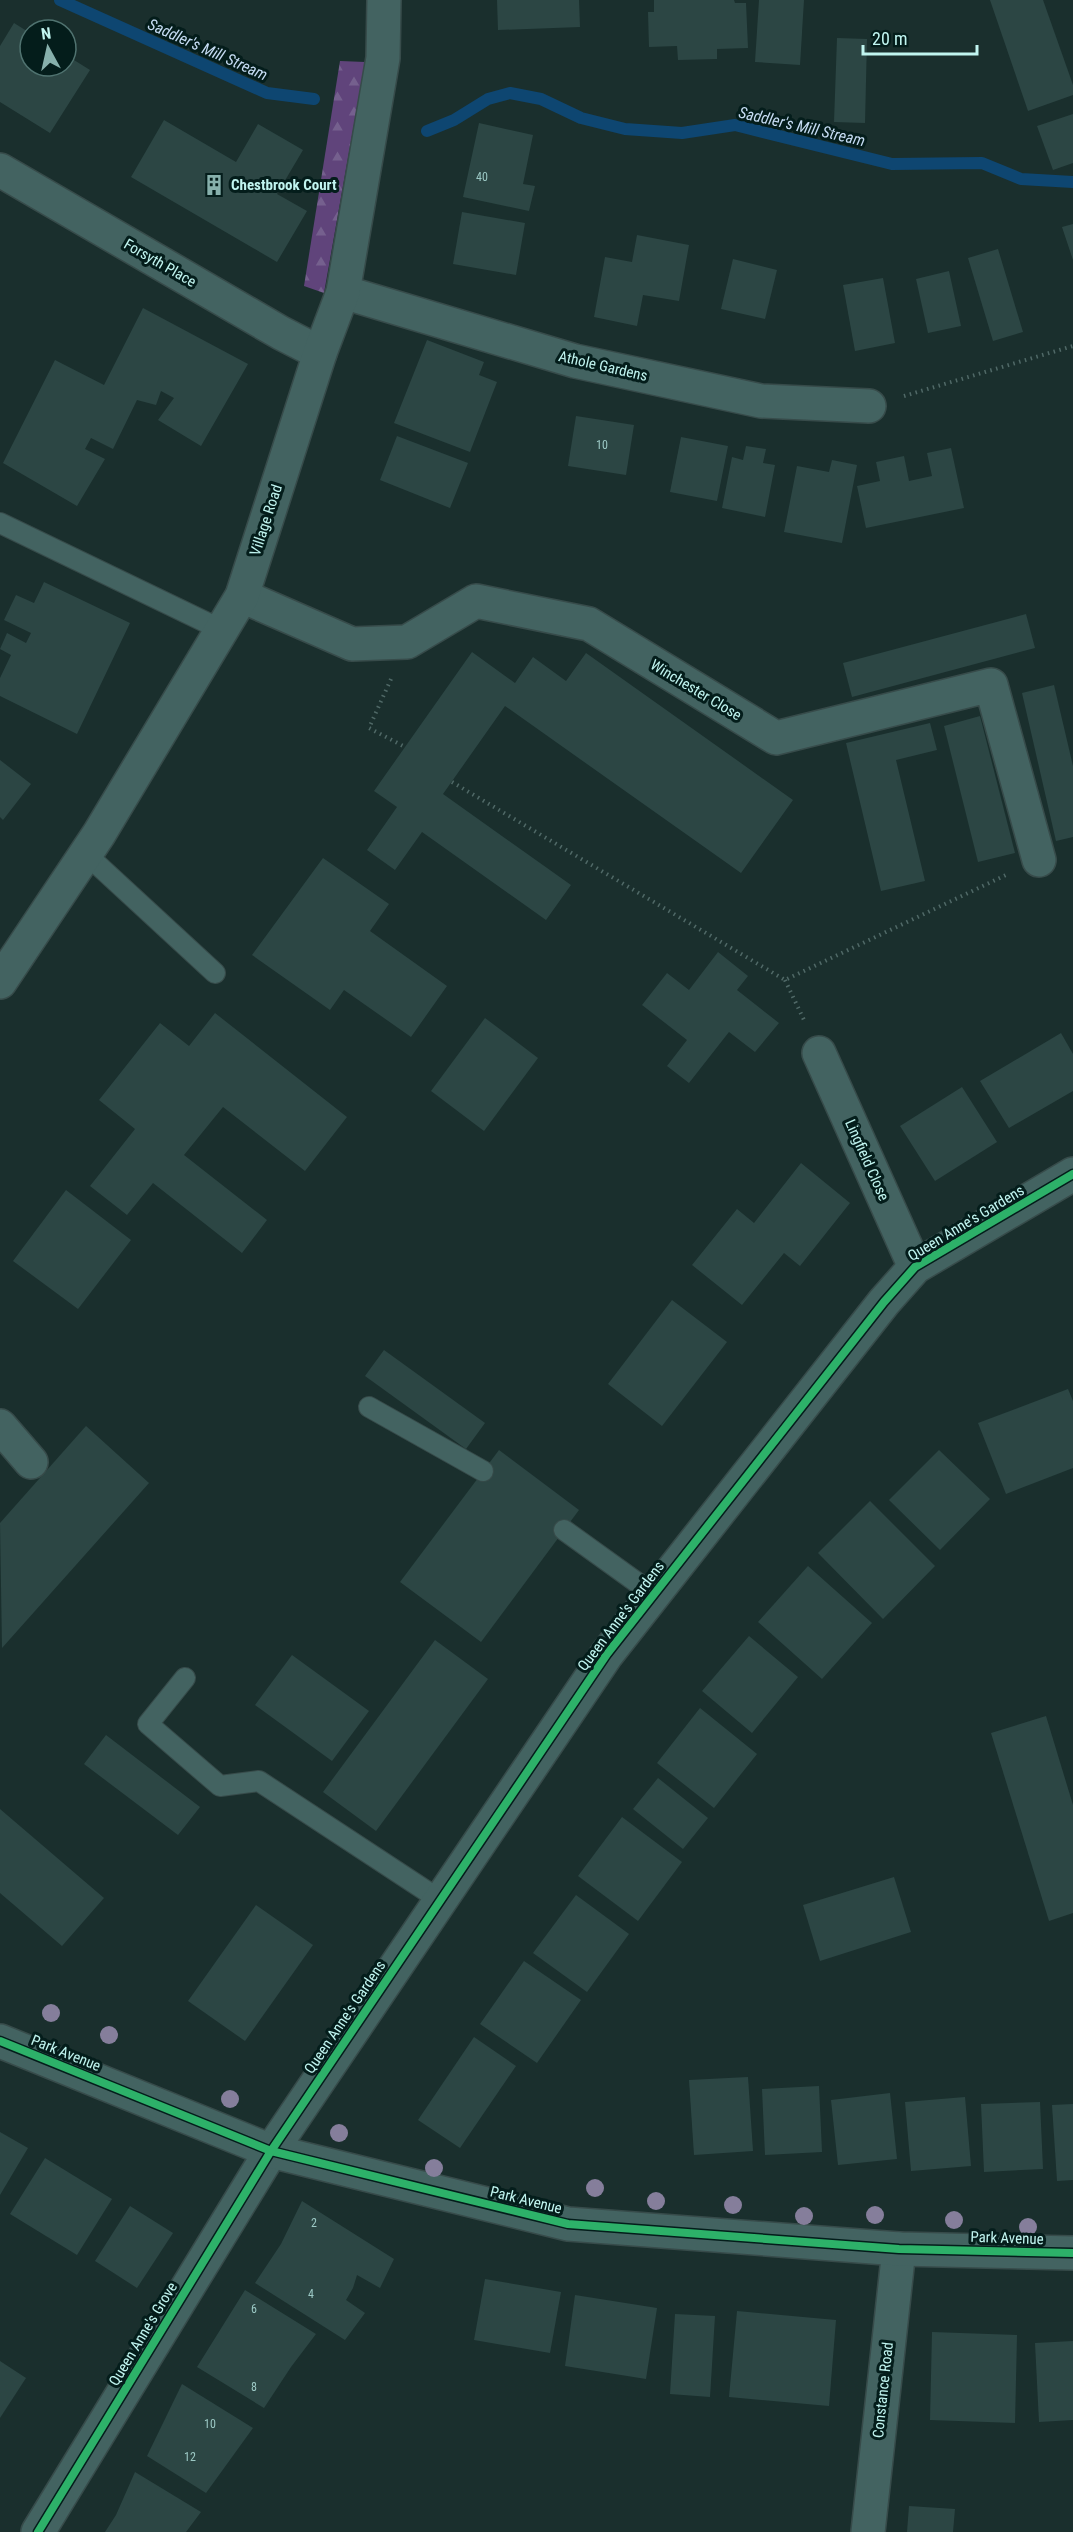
<svg xmlns="http://www.w3.org/2000/svg" width="1073" height="2532" font-family="'Roboto Condensed',sans-serif">
<style>
.forest{fill:url(#forest-firs)}
.lines{fill:none;stroke-linecap:round;stroke-linejoin:round}
.stream{stroke:#0e4671;stroke-width:12}
.building{fill:#2c4644}
.lane-casing{stroke:#374b4a;stroke-width:22}
.street-casing{stroke:#374b4a;stroke-width:36}
.secondary-casing{stroke:#374b4a;stroke-width:36}
.path{stroke:#506967;stroke-width:4;stroke-dasharray:1.5 4.5;stroke-linecap:butt}
.lane{stroke:#436361;stroke-width:20}
.street{stroke:#436361;stroke-width:33}
.secondary{stroke:#436361;stroke-width:33}
.cycleway-casing{stroke:#041d1b;stroke-width:11}
.cycleway{stroke:#2db169;stroke-width:8}
.tree{fill:#857e9b}
.labels{text-anchor:middle;stroke-width:6;stroke-linejoin:round;paint-order:stroke}
.number-label{font-size:12px;fill:#9cc9c5}
.poi-label{font-size:15px;font-weight:bold;fill:#c1f5f0;stroke:#041d1b;text-anchor:start}
.street-label{font-size:15px;fill:#c1f5f0;stroke:#041d1b}
.water-label{font-size:16px;font-style:italic;fill:#c6dcf3;stroke:#041d1b}
</style>
<defs>
<pattern id="forest-firs" width="22" height="20" patternUnits="userSpaceOnUse" patternTransform="scale(1.5)"><rect width="22" height="20" fill="#60447b"/><path d="M5 1l3.5 6h-7zM16 11l3.5 6h-7z" fill="#75608e"/></pattern>
</defs>
<rect width="100%" height="100%" fill="#1a2f2d"/>
<polygon class="forest" points="340,61 365,62 324,293 304,286"/>
<g class="lines">
<g class="stream">
<polyline points="60,0 267,93 314,99"/>
<polyline points="427,131 454,120 488,99 510,93 541,99 581,118 625,129 682,133 735,125 892,164 982,163 1021,179 1073,182"/>
</g>
</g>
<g class="building">
<polygon points="497,0 579,0 580,27 498,30"/>
<polygon points="654,0 734,0 735,3 746,3 748,48 717,49 717,59 678,60 677,46 649,47 648,12 654,12"/>
<polygon points="759,0 804,0 800,65 755,62"/>
<polygon points="990,0 1043,0 1073,85 1073,95 1028,111"/>
<polygon points="14,23 30,33 30,66 66,66 66,55 90,70 50,133 0,102 0,46"/>
<polygon points="837,38 867,39 865,123 834,122"/>
<polygon points="1073,114 1073,163 1053,170 1037,126"/>
<polygon points="164,120 236,162 258,124 303,150 277,194 307,211 277,262 131,177"/>
<polygon points="479,123 533,135 523,184 535,186 529,211 463,197"/>
<polygon points="462,212 525,223 516,275 453,264"/>
<polygon points="1073,224 1073,260 1062,227"/>
<polygon points="637,235 689,245 679,301 643,295 637,326 594,317 605,257 632,262"/>
<polygon points="998,249 1023,332 993,341 968,258"/>
<polygon points="733,259 777,270 765,319 721,309"/>
<polygon points="949,271 961,326 928,333 916,279"/>
<polygon points="883,278 895,343 855,351 843,285"/>
<polygon points="143,308 248,364 201,446 158,420 174,398 161,391 156,405 137,400 113,449 91,438 85,449 105,459 77,506 3,463 55,360 104,385"/>
<polygon points="427,340 484,362 479,375 497,382 470,452 394,423"/>
<polygon points="576,416 634,425 626,475 568,466"/>
<polygon points="397,436 468,463 450,508 380,480"/>
<polygon points="681,437 728,446 717,501 670,492"/>
<polygon points="746,446 766,449 763,463 775,465 765,517 722,508 732,457 743,460"/>
<polygon points="951,448 964,508 866,528 857,486 880,481 876,462 904,456 909,481 932,476 927,453"/>
<polygon points="832,460 857,465 842,543 784,532 797,466 829,472"/>
<polygon points="44,582 130,623 77,734 0,696 0,678 11,655 0,649 7,633 26,643 31,633 4,620 16,595 34,603"/>
<polygon points="1026,614 1035,648 852,697 843,663"/>
<polygon points="472,652 515,683 533,657 566,681 586,653 793,800 741,873 505,706 443,794 571,885 546,920 422,832 395,870 367,850 397,807 374,791"/>
<polygon points="1054,685 1073,766 1073,837 1056,841 1022,693"/>
<polygon points="980,716 1015,853 978,862 944,726"/>
<polygon points="930,723 937,750 896,760 925,881 881,891 846,743"/>
<polygon points="0,760 31,784 3,820 0,817"/>
<polygon points="323,858 389,904 370,931 447,986 411,1037 344,990 330,1010 252,955"/>
<polygon points="718,952 748,976 737,990 779,1023 755,1052 729,1032 689,1083 667,1066 687,1040 642,1005 667,973 689,990"/>
<polygon points="215,1013 347,1117 305,1171 223,1107 184,1155 267,1220 242,1253 153,1183 127,1215 90,1186 135,1129 99,1100 160,1023 189,1046"/>
<polygon points="485,1018 538,1058 484,1131 431,1091"/>
<polygon points="1061,1033 1073,1054 1073,1091 1009,1128 980,1081"/>
<polygon points="962,1087 997,1142 935,1181 900,1126"/>
<polygon points="801,1163 850,1203 800,1266 784,1253 742,1305 692,1265 737,1209 754,1223"/>
<polygon points="66,1190 131,1240 78,1309 13,1261"/>
<polygon points="672,1300 727,1342 662,1426 608,1384"/>
<polygon points="384,1350 485,1423 466,1449 365,1376"/>
<polygon points="1068,1389 1073,1401 1073,1468 1006,1494 978,1423"/>
<polygon points="86,1426 149,1483 2,1648 0,1523"/>
<polygon points="499,1450 579,1510 481,1642 400,1582"/>
<polygon points="939,1450 990,1499 940,1550 889,1500"/>
<polygon points="870,1501 935,1566 883,1619 818,1553"/>
<polygon points="808,1566 872,1623 822,1679 758,1622"/>
<polygon points="749,1636 798,1677 752,1733 702,1691"/>
<polygon points="435,1640 488,1679 376,1831 323,1792"/>
<polygon points="292,1655 369,1711 332,1761 255,1705"/>
<polygon points="700,1708 757,1754 714,1808 657,1763"/>
<polygon points="1046,1716 1073,1805 1073,1913 1049,1921 991,1733"/>
<polygon points="106,1735 200,1807 178,1835 84,1764"/>
<polygon points="658,1778 708,1818 683,1849 633,1809"/>
<polygon points="0,1809 104,1898 62,1946 0,1893"/>
<polygon points="622,1817 682,1862 638,1921 578,1876"/>
<polygon points="894,1877 911,1932 820,1961 803,1905"/>
<polygon points="576,1895 629,1934 587,1992 533,1953"/>
<polygon points="256,1905 313,1945 245,2041 188,2001"/>
<polygon points="524,1961 581,2000 537,2063 480,2024"/>
<polygon points="474,2037 516,2066 460,2148 418,2120"/>
<polygon points="748,2077 753,2151 694,2155 689,2080"/>
<polygon points="819,2086 822,2152 765,2155 762,2089"/>
<polygon points="890,2093 897,2159 838,2165 831,2100"/>
<polygon points="965,2097 971,2166 911,2171 905,2102"/>
<polygon points="1040,2102 1043,2169 984,2172 981,2104"/>
<polygon points="1073,2104 1073,2180 1057,2181 1052,2105"/>
<polygon points="0,2132 28,2148 0,2195"/>
<polygon points="45,2158 112,2199 77,2255 10,2214"/>
<polygon points="302,2201 394,2259 380,2288 357,2275 353,2288 346,2300 365,2313 345,2340 255,2283 281,2244"/>
<polygon points="130,2206 173,2233 137,2288 95,2261"/>
<polygon points="485,2279 561,2292 550,2353 474,2340"/>
<polygon points="245,2290 316,2334 291,2367 264,2408 197,2367"/>
<polygon points="575,2295 657,2308 646,2379 565,2366"/>
<polygon points="737,2311 836,2320 829,2406 729,2397"/>
<polygon points="675,2314 715,2316 710,2397 670,2394"/>
<polygon points="932,2332 1017,2335 1015,2423 930,2420"/>
<polygon points="1073,2341 1073,2420 1039,2422 1035,2343"/>
<polygon points="0,2361 26,2378 0,2418"/>
<polygon points="182,2384 253,2428 206,2493 147,2456"/>
<polygon points="135,2472 201,2512 186,2532 105,2532 116,2515"/>
<polygon points="909,2506 955,2509 953,2532 907,2532"/>
</g>
<g class="lines">
<defs>
<g id="lane">
<polyline points="0,523 222,630"/>
<polyline points="86,854 215,973"/>
<polyline points="369,1407 483,1471"/>
<polyline points="564,1530 653,1594"/>
<polyline points="185,1678 148,1724 220,1786 259,1781 440,1900"/>
</g>
<g id="street">
<polyline points="0,170 281,333 320,353"/>
<polyline points="343,292 575,361 761,401 869,406"/>
<polyline points="242,596 352,644 407,642 476,601 589,624 776,738 991,685 1039,860"/>
<polyline points="0,982 99,834 242,596 320,353 343,292 383,58 384,0"/>
<polyline points="819,1053 915,1267"/>
<polyline points="0,1426 31,1462"/>
<polyline points="38,2532 271,2151 607,1654 884,1302 915,1267 1073,1174"/>
<polyline points="868,2532 899,2249"/>
</g>
<polyline id="secondary" points="0,2041 271,2151 568,2224 899,2249 1073,2253"/>
</defs>
<use href="#lane" class="lane-casing"/>
<use href="#street" class="street-casing"/>
<use href="#secondary" class="secondary-casing"/>
<g class="path">
<polyline points="904,396 1073,346"/>
<polyline points="391,679 369,728 405,747"/>
<polyline points="452,782 785,980 1006,875"/>
<polyline points="785,980 804,1020"/>
</g>
<use href="#lane" class="lane"/>
<use href="#street" class="street"/>
<use href="#secondary" class="secondary"/>
<defs>
<g id="cycleway">
<polyline points="0,2041 271,2151 568,2224 899,2249 1073,2253"/>
<polyline points="38,2532 271,2151 607,1654 884,1302 915,1267 1073,1174"/>
</g>
</defs>
<use href="#cycleway" class="cycleway-casing"/>
<use href="#cycleway" class="cycleway"/>
</g>
<g class="tree">
<circle cx="51" cy="2013" r="9"/>
<circle cx="109" cy="2035" r="9"/>
<circle cx="230" cy="2099" r="9"/>
<circle cx="339" cy="2133" r="9"/>
<circle cx="434" cy="2168" r="9"/>
<circle cx="595" cy="2188" r="9"/>
<circle cx="656" cy="2201" r="9"/>
<circle cx="733" cy="2205" r="9"/>
<circle cx="875" cy="2215" r="9"/>
<circle cx="804" cy="2216" r="9"/>
<circle cx="954" cy="2220" r="9"/>
<circle cx="1028" cy="2227" r="9"/>
</g>
<defs>
<symbol id="building-bare" viewBox="-9 -9 18 18"><path d="M-4-6H4V6H1V3H-1V6H-4ZM-2.5-4.3h1.7v1.8h-1.7ZM.8-4.3h1.7v1.8H.8ZM-2.5-1h1.7V.8h-1.7ZM.8-1h1.7V.8H.8Z" fill="#87b0ac" stroke="#041d1b" stroke-width="2.5" paint-order="stroke"/></symbol>
</defs>
<g fill-rule="evenodd">
<use href="#building-bare" x="199" y="170" width="30" height="30"/>
</g>
<g class="labels">
<g class="number-label">
<text x="482" y="181">40</text>
<text x="602" y="449">10</text>
<text x="314" y="2227">2</text>
<text x="311" y="2298">4</text>
<text x="254" y="2313">6</text>
<text x="254" y="2391">8</text>
<text x="210" y="2428">10</text>
<text x="190" y="2461">12</text>
</g>
<g class="poi-label">
<text x="231" y="190">Chestbrook Court</text>
</g>
<g class="street-label">
<text transform="translate(160 263) rotate(30)" y="5">Forsyth Place</text>
<text transform="translate(603 366) rotate(13)" y="5">Athole Gardens</text>
<text transform="translate(266 520) rotate(-72)" y="5">Village Road</text>
<text transform="translate(696 690) rotate(31)" y="5">Winchester Close</text>
<text transform="translate(867 1160) rotate(66)" y="5">Lingfield Close</text>
<text transform="translate(966 1223) rotate(-31)" y="5">Queen Anne's Gardens</text>
<text transform="translate(621 1616) rotate(-53)" y="5">Queen Anne's Gardens</text>
<text transform="translate(345 2017) rotate(-56)" y="5">Queen Anne's Gardens</text>
<text transform="translate(66 2053) rotate(22)" y="5">Park Avenue</text>
<text transform="translate(526 2200) rotate(14)" y="5">Park Avenue</text>
<text transform="translate(1007 2238) rotate(2)" y="5">Park Avenue</text>
<text transform="translate(143 2334) rotate(-59)" y="5">Queen Anne's Grove</text>
<text transform="translate(883 2390) rotate(-84)" y="5">Constance Road</text>
</g>
<g class="water-label">
<text transform="translate(208 49) rotate(24)" y="6">Saddler's Mill Stream</text>
<text transform="translate(802 126) rotate(13)" y="6">Saddler's Mill Stream</text>
</g>
</g>
<g transform="translate(48 48) rotate(352)"><circle r="28" fill="#041d1b" stroke="#507370" stroke-width="1.5"/>
<path d="M0-4.5L10 22L0 15L-10 22Z" fill="#87b0ac"/>
<text y="-9" font-size="16" font-weight="bold" text-anchor="middle" fill="#c1f5f0">N</text>
</g>
<path d="M863 45v9h114v-9" fill="none" stroke="#c1f5f0" stroke-width="3"/>
<text x="872" y="45" font-size="18" fill="#c1f5f0" stroke="#041d1b" stroke-width="4.5" paint-order="stroke">20 m</text>
</svg>
